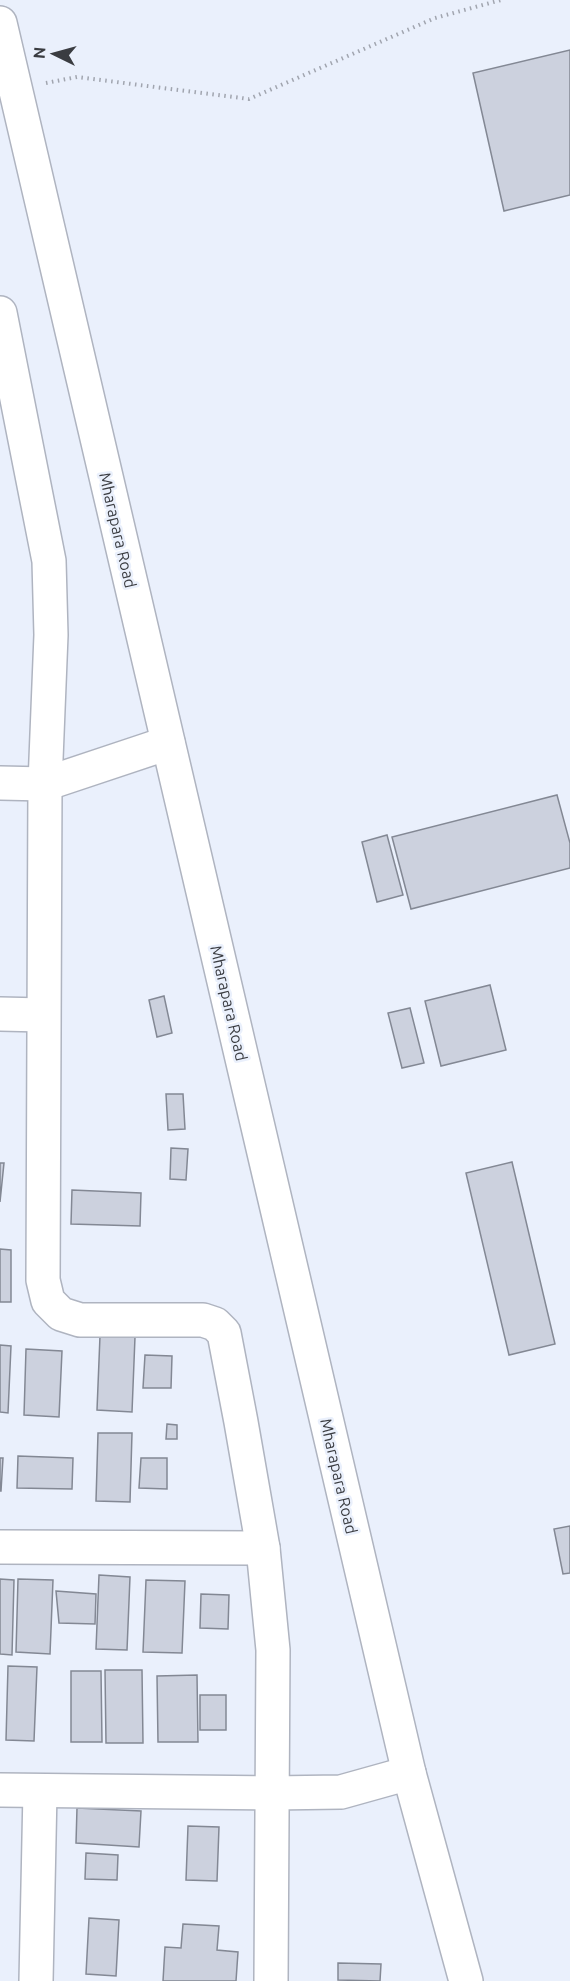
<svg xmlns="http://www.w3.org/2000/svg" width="570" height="1981" font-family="Ubuntu,sans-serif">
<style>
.building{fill:#ccd1de;stroke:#838894;stroke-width:1.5}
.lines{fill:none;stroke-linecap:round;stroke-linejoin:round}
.minor-casing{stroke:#afb4c0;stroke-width:36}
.secondary-casing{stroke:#afb4c0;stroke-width:36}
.path{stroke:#a1a5af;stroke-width:4;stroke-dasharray:1.5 4.5;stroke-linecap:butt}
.minor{stroke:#fff;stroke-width:33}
.secondary{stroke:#fff;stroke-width:33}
.labels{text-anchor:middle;stroke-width:5;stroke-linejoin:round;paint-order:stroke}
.street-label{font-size:16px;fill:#3a3c41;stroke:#eaf0fc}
</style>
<rect width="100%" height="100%" fill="#eaf0fc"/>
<g class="building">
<polygon points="570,50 570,195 504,211 473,73"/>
<polygon points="557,795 570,843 570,868 411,909 392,837"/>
<polygon points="387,835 403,895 377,902 362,842"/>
<polygon points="490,985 506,1050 441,1066 425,1001"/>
<polygon points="164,996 172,1033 157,1037 149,1000"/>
<polygon points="410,1008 424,1063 402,1068 388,1013"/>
<polygon points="166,1094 183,1094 185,1129 168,1130"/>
<polygon points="171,1148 188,1149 186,1180 170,1179"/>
<polygon points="512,1162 555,1344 509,1355 466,1173"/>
<polygon points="0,1163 4,1163 0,1202"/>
<polygon points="72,1190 141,1193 140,1226 71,1224"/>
<polygon points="0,1249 11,1250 11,1302 0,1302"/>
<polygon points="100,1336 135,1337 132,1412 97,1410"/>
<polygon points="0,1345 11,1346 8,1413 0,1412"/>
<polygon points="26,1349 62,1351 59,1417 24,1415"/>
<polygon points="145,1355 172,1356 171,1388 143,1388"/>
<polygon points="167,1424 177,1425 177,1439 166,1439"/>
<polygon points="98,1433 132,1433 130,1502 96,1501"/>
<polygon points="18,1456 73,1458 72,1489 17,1488"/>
<polygon points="0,1458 3,1458 1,1491 0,1491"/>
<polygon points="141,1458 167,1458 167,1489 139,1488"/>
<polygon points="570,1526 570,1573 563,1574 554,1529"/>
<polygon points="99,1575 130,1577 127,1650 96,1649"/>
<polygon points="0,1579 14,1580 12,1655 0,1654"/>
<polygon points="18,1579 53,1580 50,1654 16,1652"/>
<polygon points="146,1580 185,1581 182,1653 143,1652"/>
<polygon points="56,1591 96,1594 95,1624 59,1623"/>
<polygon points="201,1594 229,1595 228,1629 200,1628"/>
<polygon points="8,1666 37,1667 34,1741 6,1740"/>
<polygon points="105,1670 142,1670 143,1743 106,1743"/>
<polygon points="71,1671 101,1671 102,1742 71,1742"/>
<polygon points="197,1675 198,1742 158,1742 157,1676"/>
<rect x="200" y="1695" width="26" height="35"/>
<polygon points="77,1808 141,1811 139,1847 76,1843"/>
<polygon points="188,1826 219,1827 217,1881 186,1880"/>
<polygon points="86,1853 118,1855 117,1880 85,1879"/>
<polygon points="89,1918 119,1920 116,1976 86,1974"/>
<polygon points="183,1924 219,1926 217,1950 238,1952 236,1981 163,1981 165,1947 181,1948"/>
<polygon points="338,1963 381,1964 380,1981 338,1980"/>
</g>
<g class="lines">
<defs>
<g id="minor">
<polyline points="0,313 49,561 51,635 45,784 43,1280 48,1301 61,1314 80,1320 203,1320 215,1324 224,1333 241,1422 263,1548 273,1650 271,1981"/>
<polyline points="0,783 45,784 168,743"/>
<polyline points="0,1014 43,1015"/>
<polyline points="0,1547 263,1548"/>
<polyline points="0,1790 272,1793 341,1792 409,1773"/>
<polyline points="36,1981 40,1791"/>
</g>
<polyline id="secondary" points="0,23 409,1773 466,1981"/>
</defs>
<use href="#minor" class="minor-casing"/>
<use href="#secondary" class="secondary-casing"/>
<polyline class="path" points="46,83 77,77 249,99 435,18 501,0"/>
<use href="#minor" class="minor"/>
<use href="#secondary" class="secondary"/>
</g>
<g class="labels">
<g class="street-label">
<text transform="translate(118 530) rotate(77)" y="6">Mharapara Road</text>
<text transform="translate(229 1003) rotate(77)" y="6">Mharapara Road</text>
<text transform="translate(339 1476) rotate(77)" y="6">Mharapara Road</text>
</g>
</g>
<g transform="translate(54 54) rotate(275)" stroke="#eaf0fc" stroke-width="4.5" paint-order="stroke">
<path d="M0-4.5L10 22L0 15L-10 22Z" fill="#3a3c41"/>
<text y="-9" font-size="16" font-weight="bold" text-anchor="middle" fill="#3a3c41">N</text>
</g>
</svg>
